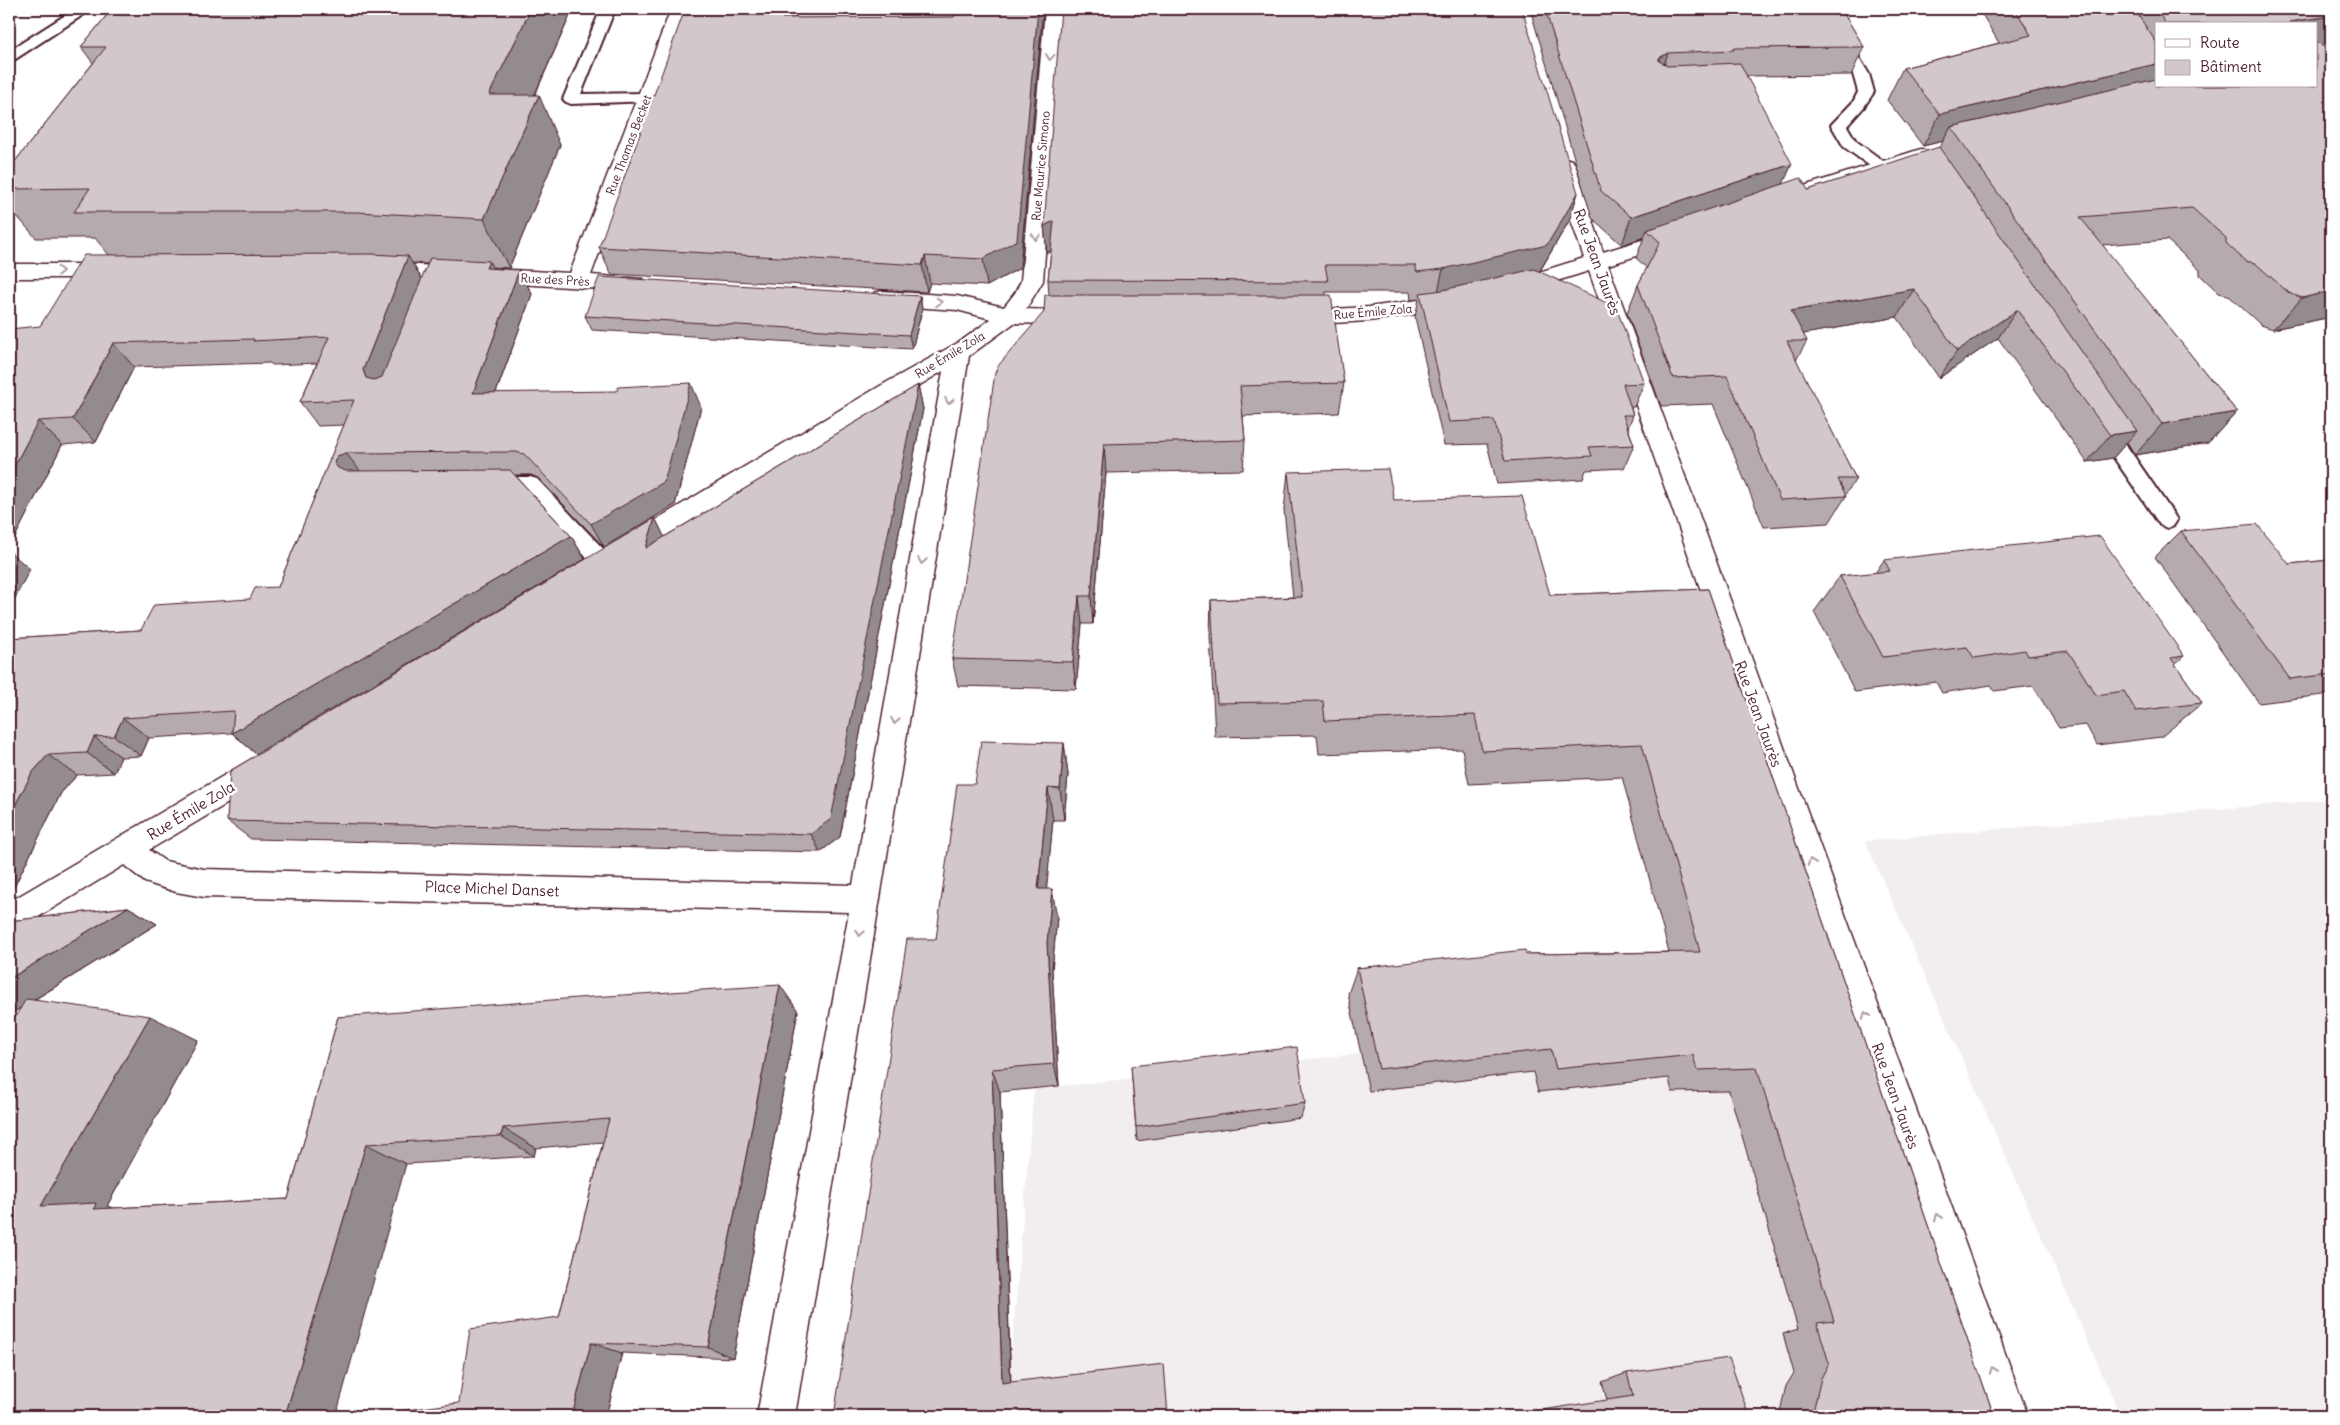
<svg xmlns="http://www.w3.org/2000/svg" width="2340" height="1425" font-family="Delius,sans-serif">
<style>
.built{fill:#f2eeef}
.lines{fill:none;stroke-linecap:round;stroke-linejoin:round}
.service-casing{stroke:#4a1f2b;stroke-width:4}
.minor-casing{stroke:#4a1f2b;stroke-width:3}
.path{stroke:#4a1f2b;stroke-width:2.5;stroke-dasharray:0.5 2.5;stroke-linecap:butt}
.service{fill:#fff;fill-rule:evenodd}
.minor{fill:#fff;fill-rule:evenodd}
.wall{fill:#b5abaf;stroke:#4a1f2b;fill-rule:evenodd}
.shaded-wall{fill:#938b8e;stroke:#4a1f2b}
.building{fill:#d2c7cb;stroke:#4a1f2b}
.oneway{stroke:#ae9aa0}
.labels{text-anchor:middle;stroke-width:5;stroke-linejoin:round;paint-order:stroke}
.far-street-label{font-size:12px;fill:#4a1f2b;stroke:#fff}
.street-label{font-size:15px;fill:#4a1f2b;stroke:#fff}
</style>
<rect width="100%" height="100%" fill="#fff"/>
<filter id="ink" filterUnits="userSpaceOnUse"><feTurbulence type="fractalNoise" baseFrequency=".02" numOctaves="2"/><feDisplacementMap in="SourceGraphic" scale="10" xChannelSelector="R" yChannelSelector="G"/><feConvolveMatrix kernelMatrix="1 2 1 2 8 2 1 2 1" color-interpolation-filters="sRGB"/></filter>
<g filter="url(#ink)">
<g class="built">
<polygon points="2331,799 2331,1416 2121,1416 1865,841"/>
<polygon points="1798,1006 1937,1416 1006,1416 1034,1089"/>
</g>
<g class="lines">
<defs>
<g id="service">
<polygon points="75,9 92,9 14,60 9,61 9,51"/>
<polygon points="601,9 615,9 581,94 647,93 652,95 655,98 652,101 571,104 566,102 563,99"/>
<polygon points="1841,35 1846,36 1869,74 1874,92 1864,107 1847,126 1856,141 1886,163 1888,166 1886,169 1874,169 1844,147 1831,125 1853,102 1858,92 1853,74 1834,39"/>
<polygon points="2102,418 2109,420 2174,515 2177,520 2174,525 2167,528 2160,525 2095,430 2092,425 2095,420"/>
<polygon points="494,477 530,477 537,479 611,557 614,563 611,569 604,571 597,569 525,491 494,491 487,489 484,484 487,479"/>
</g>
<g id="minor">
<polygon points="671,9 689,9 591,275 643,279 646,284 643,289 635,291 373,275 370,270 373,265 381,263 570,273"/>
<polygon points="1045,9 1063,9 1043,281 1026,309 1077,311 1085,313 1088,318 1085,323 1077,325 1014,323 969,356 795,1416 757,1416 849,912 204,897 176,892 145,882 124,865 20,928 9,932 9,902 252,759 262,756 272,759 276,768 272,777 149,850 165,861 204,869 853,885 943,371 638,555 629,558 620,555 616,548 620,541 880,386 961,341 991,319 957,310 882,305 874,303 871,298 874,293 882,291 957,296 1004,307 1015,293 1021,281"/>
<polygon points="1921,149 1928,151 1931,155 1928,159 1798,200 1791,198 1788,194 1791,190"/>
<polygon points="1565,158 1572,160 1575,164 1603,252 1674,230 1681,232 1684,237 1681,242 1608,265 2028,1416 1990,1416 1589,271 1515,294 1507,292 1504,287 1507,282 1584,258 1570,217 1555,164 1558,160"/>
<polygon points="9,264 110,264 118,266 121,271 118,276 110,278 9,278"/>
<polygon points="1454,295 1462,297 1465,302 1462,307 1369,321 1295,325 1287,323 1284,318 1287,313 1295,311 1369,307"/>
</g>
</defs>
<use href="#service" class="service-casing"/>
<use href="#minor" class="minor-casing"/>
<polyline class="path" points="1543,87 1556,87"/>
<use href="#service" class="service"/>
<use href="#minor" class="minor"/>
</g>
<g class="wall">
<path d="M112,9h461l-38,86 25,50 -51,123 -16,-1v2l26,1 13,24 -36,99 205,14 -26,98 -71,42 -66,-69 -7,-3h-16l56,61 14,23 -329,195 -24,-21 -83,5 -8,18 -20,1 -7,16 -37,2 -16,18 -52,104v-259l132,-8 109,-31 28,-12 66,-162 -26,1 -18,-24 17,-39 -45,2 -2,-2 -136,4 -38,75 -34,3 -53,104 31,-223 69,-71 -14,-17h-59l-27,-31v-38l84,-106 -12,-16zM412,263l16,1 -6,15z"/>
<polygon points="956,9 1043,9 1020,268 987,286 930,283 927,292 611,274 599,247 796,18 954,17"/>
<path d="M1530,9h311l23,38 -13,28 -104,1 37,108 24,6 131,-42 4,-7 -20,5 -36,-46 16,-32 96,-25 -20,-34h352l-9,36 9,272 -58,12 -12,-4 -33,-30 -9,-2 -19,-18v-5l-33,-30 -65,5 135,167 -29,31 -73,12 -8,-13 -14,16 -26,4 -89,-124 -59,40 -42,-61 -94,17 4,7 -11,19 60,119 -11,16 1,1 -17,27 -65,4 -51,-123 -52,2 -34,-93 11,-28 9,-17 -11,-10 8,-21 -22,8 -30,-27zM2156,24h160v62h-160z"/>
<polygon points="1578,193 1569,221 1540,271 1644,383 1634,407 1631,407 1633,415 1628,428 1634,445 1624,468 1586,470 1583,479 1497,484 1487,444 1444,445 1415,317 1419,299 1411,300 1410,292 1326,292 1326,295 1344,383 1339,413 1243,416 1245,440 1243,470 1106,473 1093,624 1082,624 1076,689 958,686 952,659 1044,312 1049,295 1048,280 1051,251 1047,253 1044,226"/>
<polygon points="920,296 922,310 912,349 592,330 585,316"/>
<polygon points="918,385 923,409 840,837 820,852 251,839 227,821 655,518 664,537"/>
<polygon points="1288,472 1394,500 1550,595 1708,589 1994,1416 1779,1416 1786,1386 1794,1373 1783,1334 1798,1329 1729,1091 1672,1092 1669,1078 1538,1092 1533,1072 1369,1091 1348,994 1357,968 1526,954 1669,952 1622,777 1469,784 1462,749 1319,754 1317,735 1215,737 1210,636 1211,600 1293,597 1284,510"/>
<polygon points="2181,531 2289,564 2331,560 2331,694 2259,703 2155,557"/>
<polygon points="1884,560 2184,656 2175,664 2202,703 2161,737 2097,745 2086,725 2059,728 2033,686 1994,691 1991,685 1942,693 1936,682 1855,692 1814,612 1840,576 1875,573"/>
<polygon points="1064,743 1068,775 1064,820 1053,820 1046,889 1057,917 1052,970 1059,1086 1000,1092 1011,1382 834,1416 936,939 975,784"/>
<polygon points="128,907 157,924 34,1000 198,1040 107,1206 112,1208 288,1199 338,1017 798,1011 733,1358 622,1353 606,1416 390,1416 459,1403 559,1317 603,1142 536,1148 534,1156 406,1164 9,1416 20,1008 9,1015 9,921"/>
<polygon points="1131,1066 1305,1103 1301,1118 1137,1141"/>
<polygon points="1627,1373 1749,1416 1607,1400 1602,1382"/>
</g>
<g class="shaded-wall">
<polygon points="531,9 573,9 512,145 489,95"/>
<polygon points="784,9 798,9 789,46 782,18"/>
<polygon points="1038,9 1043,9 1020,268 987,286 983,259"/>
<polygon points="2331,16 2331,44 2316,46 2316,24 2288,24 2289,22"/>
<polygon points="1668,53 1659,80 1659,58"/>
<polygon points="2156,64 2156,80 1951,127 1943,141 1923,146 1940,114"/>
<polygon points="539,95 560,145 509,268 484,219"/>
<polygon points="1792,164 1780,191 1647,230 1644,237 1622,245 1631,217"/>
<polygon points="1578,193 1569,221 1539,272 1437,296 1443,269"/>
<polygon points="1054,221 1056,248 1047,253 1044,226"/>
<polygon points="408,256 423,281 379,394 366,378 363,370"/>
<polygon points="925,256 930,283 927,292 922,265"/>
<polygon points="489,261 502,286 486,268"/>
<polygon points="519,270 532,294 487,417 473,393"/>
<polygon points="1914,289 1897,317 1777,339 1791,311"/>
<polygon points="2331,291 2331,317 2273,329 2302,298"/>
<polygon points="920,296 922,310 912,349 909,335"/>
<polygon points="2017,310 1998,338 1939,378 1957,351"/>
<polygon points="113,343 134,367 96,442 73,419"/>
<polygon points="691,383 701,407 675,505 604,547 591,524"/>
<polygon points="918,385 923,409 840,837 820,852 811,834"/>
<polygon points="2237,412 2208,443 2135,455 2162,424"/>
<polygon points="38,421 62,445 9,549 9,476"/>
<polygon points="2137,431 2113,458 2087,462 2110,435"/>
<polygon points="1104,444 1106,473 1093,624 1091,596"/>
<polygon points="346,453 364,476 352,486 334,463 337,456"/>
<polygon points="655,518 666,540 646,548"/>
<polygon points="571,536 585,559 256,754 232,733"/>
<polygon points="9,551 30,569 9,610"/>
<polygon points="1079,596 1082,624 1076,689 1073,662"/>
<polygon points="123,718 149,738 141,756 114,736"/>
<polygon points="94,737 121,757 114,773 87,753"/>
<polygon points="1064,743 1068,775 1064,820 1060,789"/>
<polygon points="48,755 77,775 61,793 9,897 9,817 32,773"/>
<polygon points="1048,788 1053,820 1044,917 1038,889"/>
<polygon points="1052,889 1057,917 1052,970 1059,1086 1054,1064 1047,943"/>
<polygon points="128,907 157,924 9,1015 9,979"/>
<polygon points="780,985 798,1011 733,1358 708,1347"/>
<polygon points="150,1016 198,1040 107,1206 151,1220 41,1206"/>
<polygon points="992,1069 1000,1092 1011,1392 1002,1383"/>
<polygon points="503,1128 536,1148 534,1156 501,1136"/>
<polygon points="366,1144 406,1164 336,1416 285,1416"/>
<polygon points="591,1343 622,1353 606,1416 572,1416"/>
</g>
<g class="building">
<polygon points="112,9 531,9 489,95 539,95 484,219 357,212 74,212 90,188 9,189 9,169 106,47 81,47"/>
<polygon points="685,9 784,9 782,18 954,17 956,9 1038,9 1017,240 983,259 925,256 922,265 599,247"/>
<polygon points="1061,9 1522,9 1578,193 1547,245 1443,269 1417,272 1415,265 1325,265 1328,281 1048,280 1054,221 1044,226"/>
<polygon points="1545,9 1841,9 1864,47 1733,48 1734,50 1668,53 1659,58 1659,61 1668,66 1740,63 1792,164 1631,217 1601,191"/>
<polygon points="2015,9 2134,9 2156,42 2156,64 1940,114 1903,68 2031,35"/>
<polygon points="2156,9 2331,9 2331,16 2289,22 2292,24 2166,24"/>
<polygon points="2316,41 2331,51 2331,291 2302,298 2289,293 2255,263 2245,261 2226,243 2226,238 2192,208 2080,217 2237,412 2162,424 1951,127 2156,79 2156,86 2316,86"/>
<polygon points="1939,147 2137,431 2110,435 2017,310 1957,351 1914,289 1791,311 1807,341 1787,341 1856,479 1838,479 1846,496 1780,500 1727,376 1673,378 1638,285 1660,242 1647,230 1801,178 1808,190"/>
<polygon points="372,254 408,256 363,370 366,378 374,380 382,377 430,258 489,261 486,268 519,270 473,393 617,391 618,387 691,383 664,482 591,524 524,454 516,452 346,453 337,456 334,463 338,468 346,471 510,470 571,536 232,733 234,711 123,718 114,736 94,737 87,753 48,755 32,773 9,817 9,638 141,630 154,605 250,599 255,588 278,587 354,400 300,402 329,337 253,341 254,339 113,343 73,419 38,421 9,476 9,329 40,326 84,255"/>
<polygon points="1534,269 1616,307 1644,383 1623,384 1633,415 1623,415 1634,445 1589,447 1592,456 1505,461 1494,420 1449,422 1420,293 1443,290"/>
<polygon points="599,277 920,296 909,335 585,316"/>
<polygon points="1045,295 1331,295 1344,383 1240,386 1245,440 1104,444 1091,596 1079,596 1073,662 952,659 995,373 998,366 1044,312"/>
<polygon points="918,385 831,819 811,834 227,821 230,771 655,518 646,548"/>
<polygon points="1388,469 1394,500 1522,496 1550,595 1708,589 1994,1416 1812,1416 1821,1378 1829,1363 1817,1323 1834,1321 1757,1068 1697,1070 1693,1055 1556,1069 1551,1049 1379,1069 1357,968 1525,950 1526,954 1700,952 1642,744 1482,751 1475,715 1325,721 1323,701 1217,703 1211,600 1302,597 1288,472"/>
<polygon points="2257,524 2289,564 2331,560 2331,674 2290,679 2181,531"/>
<polygon points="2100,536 2184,656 2171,658 2202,703 2136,711 2124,691 2096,695 2068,651 2028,656 2025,650 1974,658 1967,647 1883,657 1840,576 1890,571 1884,560"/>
<polygon points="981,741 1064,743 1060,789 1048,788 1038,889 1052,889 1047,943 1054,1064 992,1069 1002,1383 1164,1364 1168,1416 834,1416 907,939 936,939 957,784 975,784"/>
<polygon points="128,907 9,979 9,921"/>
<polygon points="780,985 708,1347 591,1343 572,1416 390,1416 391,1412 459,1403 470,1329 559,1317 609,1119 503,1128 501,1136 366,1144 285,1416 9,1416 9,1027 26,999 150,1016 41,1206 96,1203 94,1209 288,1199 338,1017 577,998"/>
<polygon points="1297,1047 1305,1103 1136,1127 1131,1066"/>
<polygon points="1729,1358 1749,1416 1503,1416 1633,1396 1627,1373"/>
</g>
<defs><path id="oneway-chevron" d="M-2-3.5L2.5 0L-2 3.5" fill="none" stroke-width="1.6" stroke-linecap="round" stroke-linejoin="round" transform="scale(1.25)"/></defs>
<g class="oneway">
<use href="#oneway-chevron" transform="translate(1050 57) rotate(95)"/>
<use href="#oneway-chevron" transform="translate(1036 237) rotate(95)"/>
<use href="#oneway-chevron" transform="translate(60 271)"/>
<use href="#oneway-chevron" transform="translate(939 302) rotate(3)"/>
<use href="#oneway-chevron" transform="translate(949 401) rotate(101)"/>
<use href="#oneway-chevron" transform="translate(922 561) rotate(99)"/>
<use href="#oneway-chevron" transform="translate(895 721) rotate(100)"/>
<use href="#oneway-chevron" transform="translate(1811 862) rotate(-110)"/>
<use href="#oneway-chevron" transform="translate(860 933) rotate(100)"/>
<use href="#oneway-chevron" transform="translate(1866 1015) rotate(-110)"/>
<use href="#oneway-chevron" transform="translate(1938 1217) rotate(-110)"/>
<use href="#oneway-chevron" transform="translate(1993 1370) rotate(-110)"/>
</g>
</g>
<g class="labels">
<g class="far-street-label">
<text transform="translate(629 145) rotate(-69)" y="4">Rue Thomas Becket</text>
<text transform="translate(1041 166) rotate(-85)" y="4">Rue Maurice Simono</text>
<text transform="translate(555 280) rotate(3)" y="4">Rue des Près</text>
<text transform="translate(1373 312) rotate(-5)" y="4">Rue Émile Zola</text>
<text transform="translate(950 355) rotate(-31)" y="4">Rue Émile Zola</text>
</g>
<g class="street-label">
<text transform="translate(1597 262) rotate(70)" y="5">Rue Jean Jaurès</text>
<text transform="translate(1758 714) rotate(70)" y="5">Rue Jean Jaurès</text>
<text transform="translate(191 811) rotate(-31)" y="5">Rue Émile Zola</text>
<text transform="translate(492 889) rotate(2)" y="5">Place Michel Danset</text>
<text transform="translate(1895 1096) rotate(70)" y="5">Rue Jean Jaurès</text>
</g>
</g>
<rect width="2340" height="1425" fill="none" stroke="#fff" stroke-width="30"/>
<rect x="15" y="15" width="2310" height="1395" fill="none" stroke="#4a1f2b" stroke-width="2" filter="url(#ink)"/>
<rect x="2155" y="22" width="162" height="65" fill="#ffffff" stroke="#b7a5aa"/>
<rect x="2165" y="39" width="25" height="8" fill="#ffffff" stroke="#b7a5aa"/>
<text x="2200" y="48" font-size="15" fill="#4a1f2b">Route</text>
<rect x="2165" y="60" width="25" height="15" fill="#d2c7cb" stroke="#b7a5aa"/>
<text x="2200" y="72" font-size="15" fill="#4a1f2b">Bâtiment</text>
</svg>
